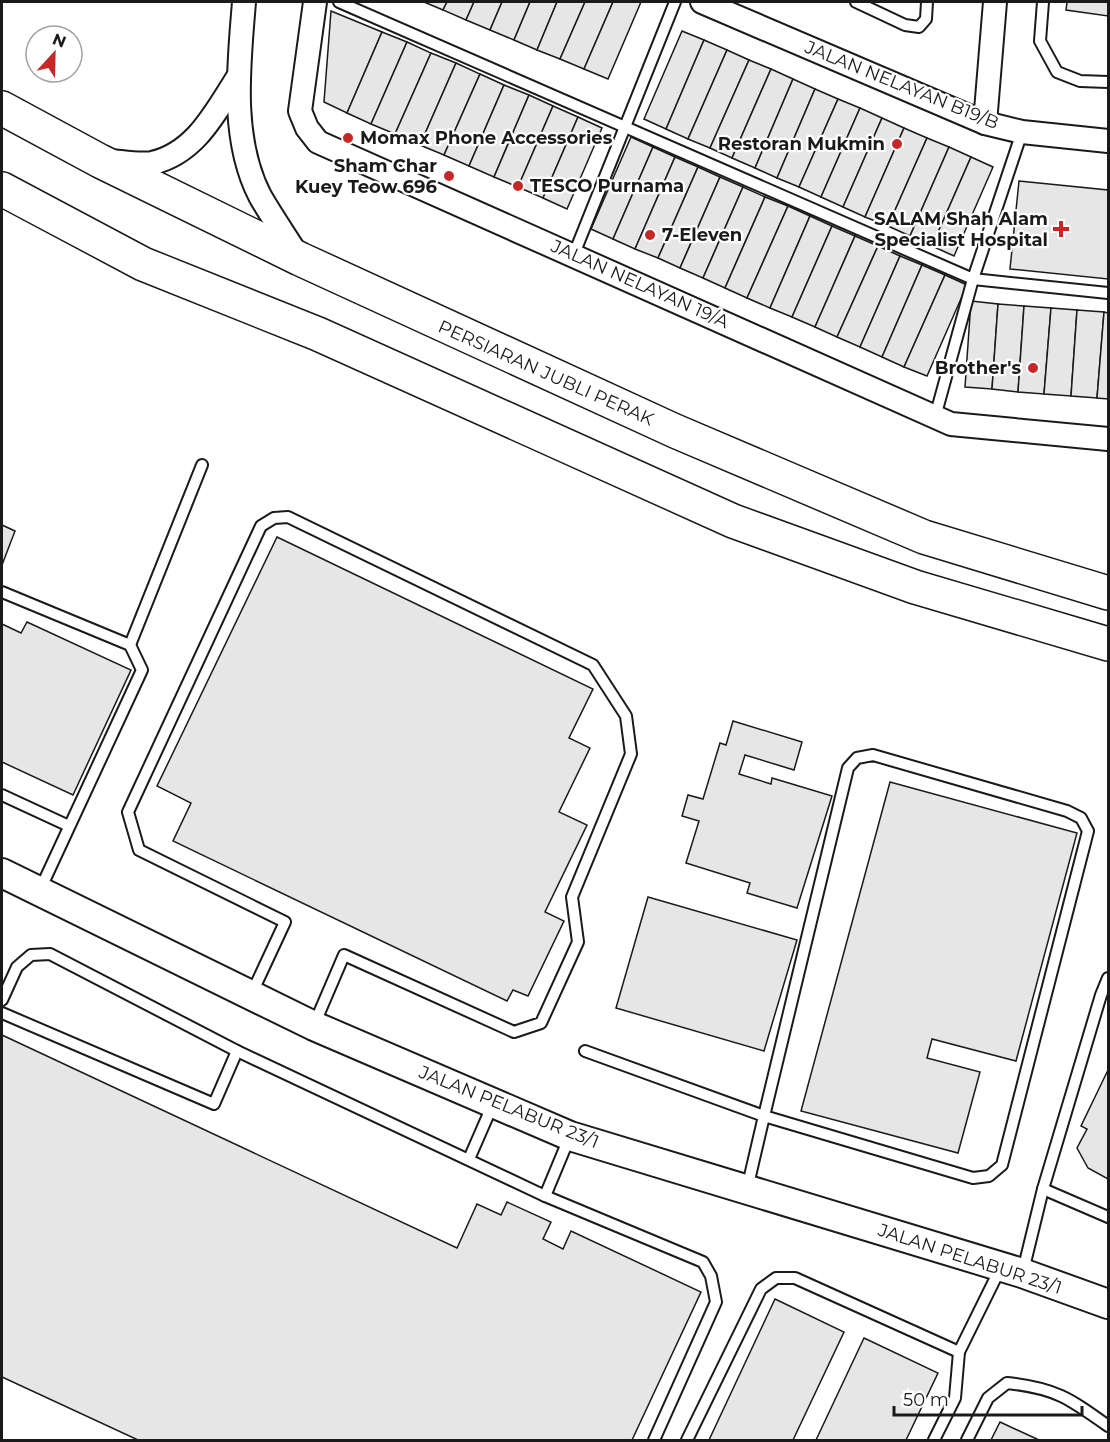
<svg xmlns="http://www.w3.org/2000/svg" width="1110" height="1442" font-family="Montserrat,sans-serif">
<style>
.building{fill:#e6e6e6;stroke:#1a1a1a;stroke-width:1.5}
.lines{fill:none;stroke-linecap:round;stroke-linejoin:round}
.service-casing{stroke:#1a1a1a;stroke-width:14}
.minor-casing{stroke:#1a1a1a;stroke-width:26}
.tertiary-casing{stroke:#1a1a1a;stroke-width:32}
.primary-casing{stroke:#1a1a1a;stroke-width:36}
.service{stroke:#fff;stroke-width:10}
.minor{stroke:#fff;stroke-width:22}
.tertiary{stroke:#fff;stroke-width:28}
.primary{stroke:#fff;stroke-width:33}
.poi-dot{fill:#c62828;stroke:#fff;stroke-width:2}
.labels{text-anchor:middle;stroke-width:4.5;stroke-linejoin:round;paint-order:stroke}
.street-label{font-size:18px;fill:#1a1a1a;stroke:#fff}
.poi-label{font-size:18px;font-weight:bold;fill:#1a1a1a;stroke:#fff;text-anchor:end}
</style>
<rect width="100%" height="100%" fill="#fff"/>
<g class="building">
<polygon points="424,2 447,2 443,10"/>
<polygon points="447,2 474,2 466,20 443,10"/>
<polygon points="474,2 502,2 490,30 466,20"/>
<polygon points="502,2 530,2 514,40 490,30"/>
<polygon points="530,2 557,2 537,50 514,40"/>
<polygon points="557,2 585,2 560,59 537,50"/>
<polygon points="585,2 613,2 584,69 560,59"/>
<polygon points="613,2 641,2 608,79 584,69"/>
<polygon points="1067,2 1108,2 1108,16 1066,10"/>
<polygon points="331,11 382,32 347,113 324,102"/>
<polygon points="682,31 704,40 666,129 644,119"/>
<polygon points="382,32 407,42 371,124 347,113"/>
<polygon points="704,40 727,50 688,139 666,129"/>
<polygon points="407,42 431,53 395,134 371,124"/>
<polygon points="727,50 749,60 710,148 688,139"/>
<polygon points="431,53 456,63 420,145 395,134"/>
<polygon points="749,60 771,69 732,158 710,148"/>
<polygon points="456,63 480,74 444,155 420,145"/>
<polygon points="771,69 793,79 755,168 732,158"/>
<polygon points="480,74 504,85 469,166 444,155"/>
<polygon points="793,79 815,89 777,178 755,168"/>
<polygon points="504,85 529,95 494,177 469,166"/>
<polygon points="815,89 838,99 799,187 777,178"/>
<polygon points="529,95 553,106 518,187 494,177"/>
<polygon points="838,99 860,108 821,197 799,187"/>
<polygon points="553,106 578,117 543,198 518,187"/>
<polygon points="860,108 882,118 843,207 821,197"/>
<polygon points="578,117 602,128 567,209 543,198"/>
<polygon points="882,118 904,128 865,217 843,207"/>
<polygon points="904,128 927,138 888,226 865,217"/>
<polygon points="631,137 653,147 613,239 591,229"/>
<polygon points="927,138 949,147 910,236 888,226"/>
<polygon points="653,147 675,157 635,249 613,239"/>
<polygon points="949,147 971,157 932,246 910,236"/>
<polygon points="675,157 698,167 658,258 635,249"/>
<polygon points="971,157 993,167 954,256 932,246"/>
<polygon points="698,167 720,177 680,268 658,258"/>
<polygon points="720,177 743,187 703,278 680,268"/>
<polygon points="1019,181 1108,190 1108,279 1010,269"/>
<polygon points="743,187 765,197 725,288 703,278"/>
<polygon points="765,197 788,206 747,298 725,288"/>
<polygon points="788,206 810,216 770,308 747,298"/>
<polygon points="810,216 832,226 792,317 770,308"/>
<polygon points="832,226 855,236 815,327 792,317"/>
<polygon points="855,236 878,246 837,337 815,327"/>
<polygon points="878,246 900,256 860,347 837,337"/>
<polygon points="900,256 922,265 882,357 860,347"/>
<polygon points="922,265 945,275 904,367 882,357"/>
<polygon points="945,275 967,285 927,376 904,367"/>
<polygon points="971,301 998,304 992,389 965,387"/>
<polygon points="998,304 1024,306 1018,392 992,389"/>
<polygon points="1024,306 1051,308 1044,394 1018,392"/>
<polygon points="1051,308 1077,310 1071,396 1044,394"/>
<polygon points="1077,310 1104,312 1097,398 1071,396"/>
<polygon points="1104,312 1108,313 1108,399 1097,398"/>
<polygon points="2,525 15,531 2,565"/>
<polygon points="277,537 593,689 569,738 590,748 559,812 587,825 545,912 564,921 528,996 513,990 507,1001 173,841 191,803 157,786"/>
<polygon points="27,622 131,670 73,795 2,762 2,624 21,633"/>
<polygon points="733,721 802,742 794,770 745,755 739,774 771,784 772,778 832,796 797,908 747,893 750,883 686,863 699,821 682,816 688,795 703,799 720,743 726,745"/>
<polygon points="890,782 1077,833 1016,1061 932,1039 927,1058 980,1072 958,1153 801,1111"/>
<polygon points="648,897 797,940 764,1051 616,1008"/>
<polygon points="2,1035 457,1248 477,1204 501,1215 507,1202 551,1222 543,1239 563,1249 571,1231 701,1292 632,1440 138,1440 2,1377"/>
<polygon points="1108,1070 1108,1179 1088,1168 1077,1148 1087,1129 1081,1126"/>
<polygon points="775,1299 844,1332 793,1440 709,1440"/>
<polygon points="864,1338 938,1373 906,1440 816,1440"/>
<polygon points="1000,1422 1039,1440 991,1440"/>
</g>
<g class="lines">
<defs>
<g id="service">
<polyline points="339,2 973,279 1108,293"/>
<polyline points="856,2 905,25 919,27 926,19 927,2"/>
<polyline points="1043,2 1040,41 1057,72 1080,81 1108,82"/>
<polyline points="574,254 675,2"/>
<polyline points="935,417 973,279 1022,132"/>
<polyline points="2,592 130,645 142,670 39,892"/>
<polyline points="130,645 202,465"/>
<polyline points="2,795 69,826"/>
<polyline points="251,995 285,922 139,850 128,812 261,526 274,518 288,517 593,665 626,716 631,754 572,897 578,942 541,1023 514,1032 344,955 314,1025"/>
<polyline points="2,1000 17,967 31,955 50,954 237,1051 545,1196 570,1136"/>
<polyline points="2,1013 214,1104 237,1051"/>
<polyline points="585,1051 764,1116 973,1178 989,1176 1002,1165 1088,831 1081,818 1067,811 873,755 857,758 848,768 764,1116 747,1189"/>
<polyline points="469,1159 493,1104"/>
<polyline points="1043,1189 1108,1217"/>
<polyline points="545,1196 703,1262 711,1276 716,1302 654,1440"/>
<polyline points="1023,1271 1043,1189 1101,995 1108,978"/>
<polyline points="687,1440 761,1289 776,1278 795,1278 959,1352"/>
<polyline points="934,1440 955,1398 959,1352 1001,1267"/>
<path d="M967,1440l21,-42 19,-15c48,5 62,15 101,43"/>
</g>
<g id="minor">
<path d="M244,2c-5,62 -14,136 16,194 12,21 26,41 39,62"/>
<polyline points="315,2 300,111 307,128 318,142 951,424 1108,439"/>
<polyline points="702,2 985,123 1022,132 1108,141"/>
<polyline points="985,123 995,2"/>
<path d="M111,161c12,1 29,4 41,2 44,-10 64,-52 86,-86"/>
</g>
<polyline id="tertiary" points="2,873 314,1026 570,1136 1022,1273 1108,1304"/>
<g id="primary">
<polyline points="2,108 100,161 300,259 675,431 924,537 1108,593"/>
<polyline points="2,189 143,264 318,334 733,521 915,587 1108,644"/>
</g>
</defs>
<use href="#service" class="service-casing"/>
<use href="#minor" class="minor-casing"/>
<use href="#tertiary" class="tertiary-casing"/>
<use href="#primary" class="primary-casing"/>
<use href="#service" class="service"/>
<use href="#minor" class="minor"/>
<use href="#tertiary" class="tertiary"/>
<use href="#primary" class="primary"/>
</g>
<g class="poi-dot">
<circle cx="348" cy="138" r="6"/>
<circle cx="897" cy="144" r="6"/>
<circle cx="449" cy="176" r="6"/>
<circle cx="518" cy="186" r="6"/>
<path d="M1058 220h6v6h6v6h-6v6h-6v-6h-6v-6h6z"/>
<circle cx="650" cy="235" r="6"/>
<circle cx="1033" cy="368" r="6"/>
</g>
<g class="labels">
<g class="street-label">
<text transform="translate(902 85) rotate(22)" y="6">JALAN NELAYAN B19/B</text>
<text transform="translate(640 284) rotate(24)" y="6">JALAN NELAYAN 19/A</text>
<text transform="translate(546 373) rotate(24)" y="6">PERSIARAN JUBLI PERAK</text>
<text transform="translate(509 1107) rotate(22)" y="6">JALAN PELABUR 23/1</text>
<text transform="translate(970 1259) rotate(18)" y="6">JALAN PELABUR 23/1</text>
</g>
<g class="poi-label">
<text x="360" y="144" text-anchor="start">Momax Phone Accessories</text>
<text x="885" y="150">Restoran Mukmin</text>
<text x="437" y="172">Sham Char<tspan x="437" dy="21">Kuey Teow 696</tspan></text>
<text x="530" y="192" text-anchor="start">TESCO Purnama</text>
<text x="1048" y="225">SALAM Shah Alam<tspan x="1048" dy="21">Specialist Hospital</tspan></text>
<text x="662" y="241" text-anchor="start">7-Eleven</text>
<text x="1021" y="374">Brother's</text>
</g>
</g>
<rect width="1110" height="1442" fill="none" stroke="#1a1a1a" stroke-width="6"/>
<g transform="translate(54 54) rotate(22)"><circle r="28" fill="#ffffff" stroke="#a3a3a3" stroke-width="1.5"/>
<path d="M0-4.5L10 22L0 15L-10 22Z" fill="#c62828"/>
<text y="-9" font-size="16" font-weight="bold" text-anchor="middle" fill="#1a1a1a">N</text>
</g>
<path d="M894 1406v9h188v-9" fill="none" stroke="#1a1a1a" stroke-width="3"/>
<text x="903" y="1406" font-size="18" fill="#1a1a1a" stroke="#ffffff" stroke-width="4.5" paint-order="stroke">50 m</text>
</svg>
